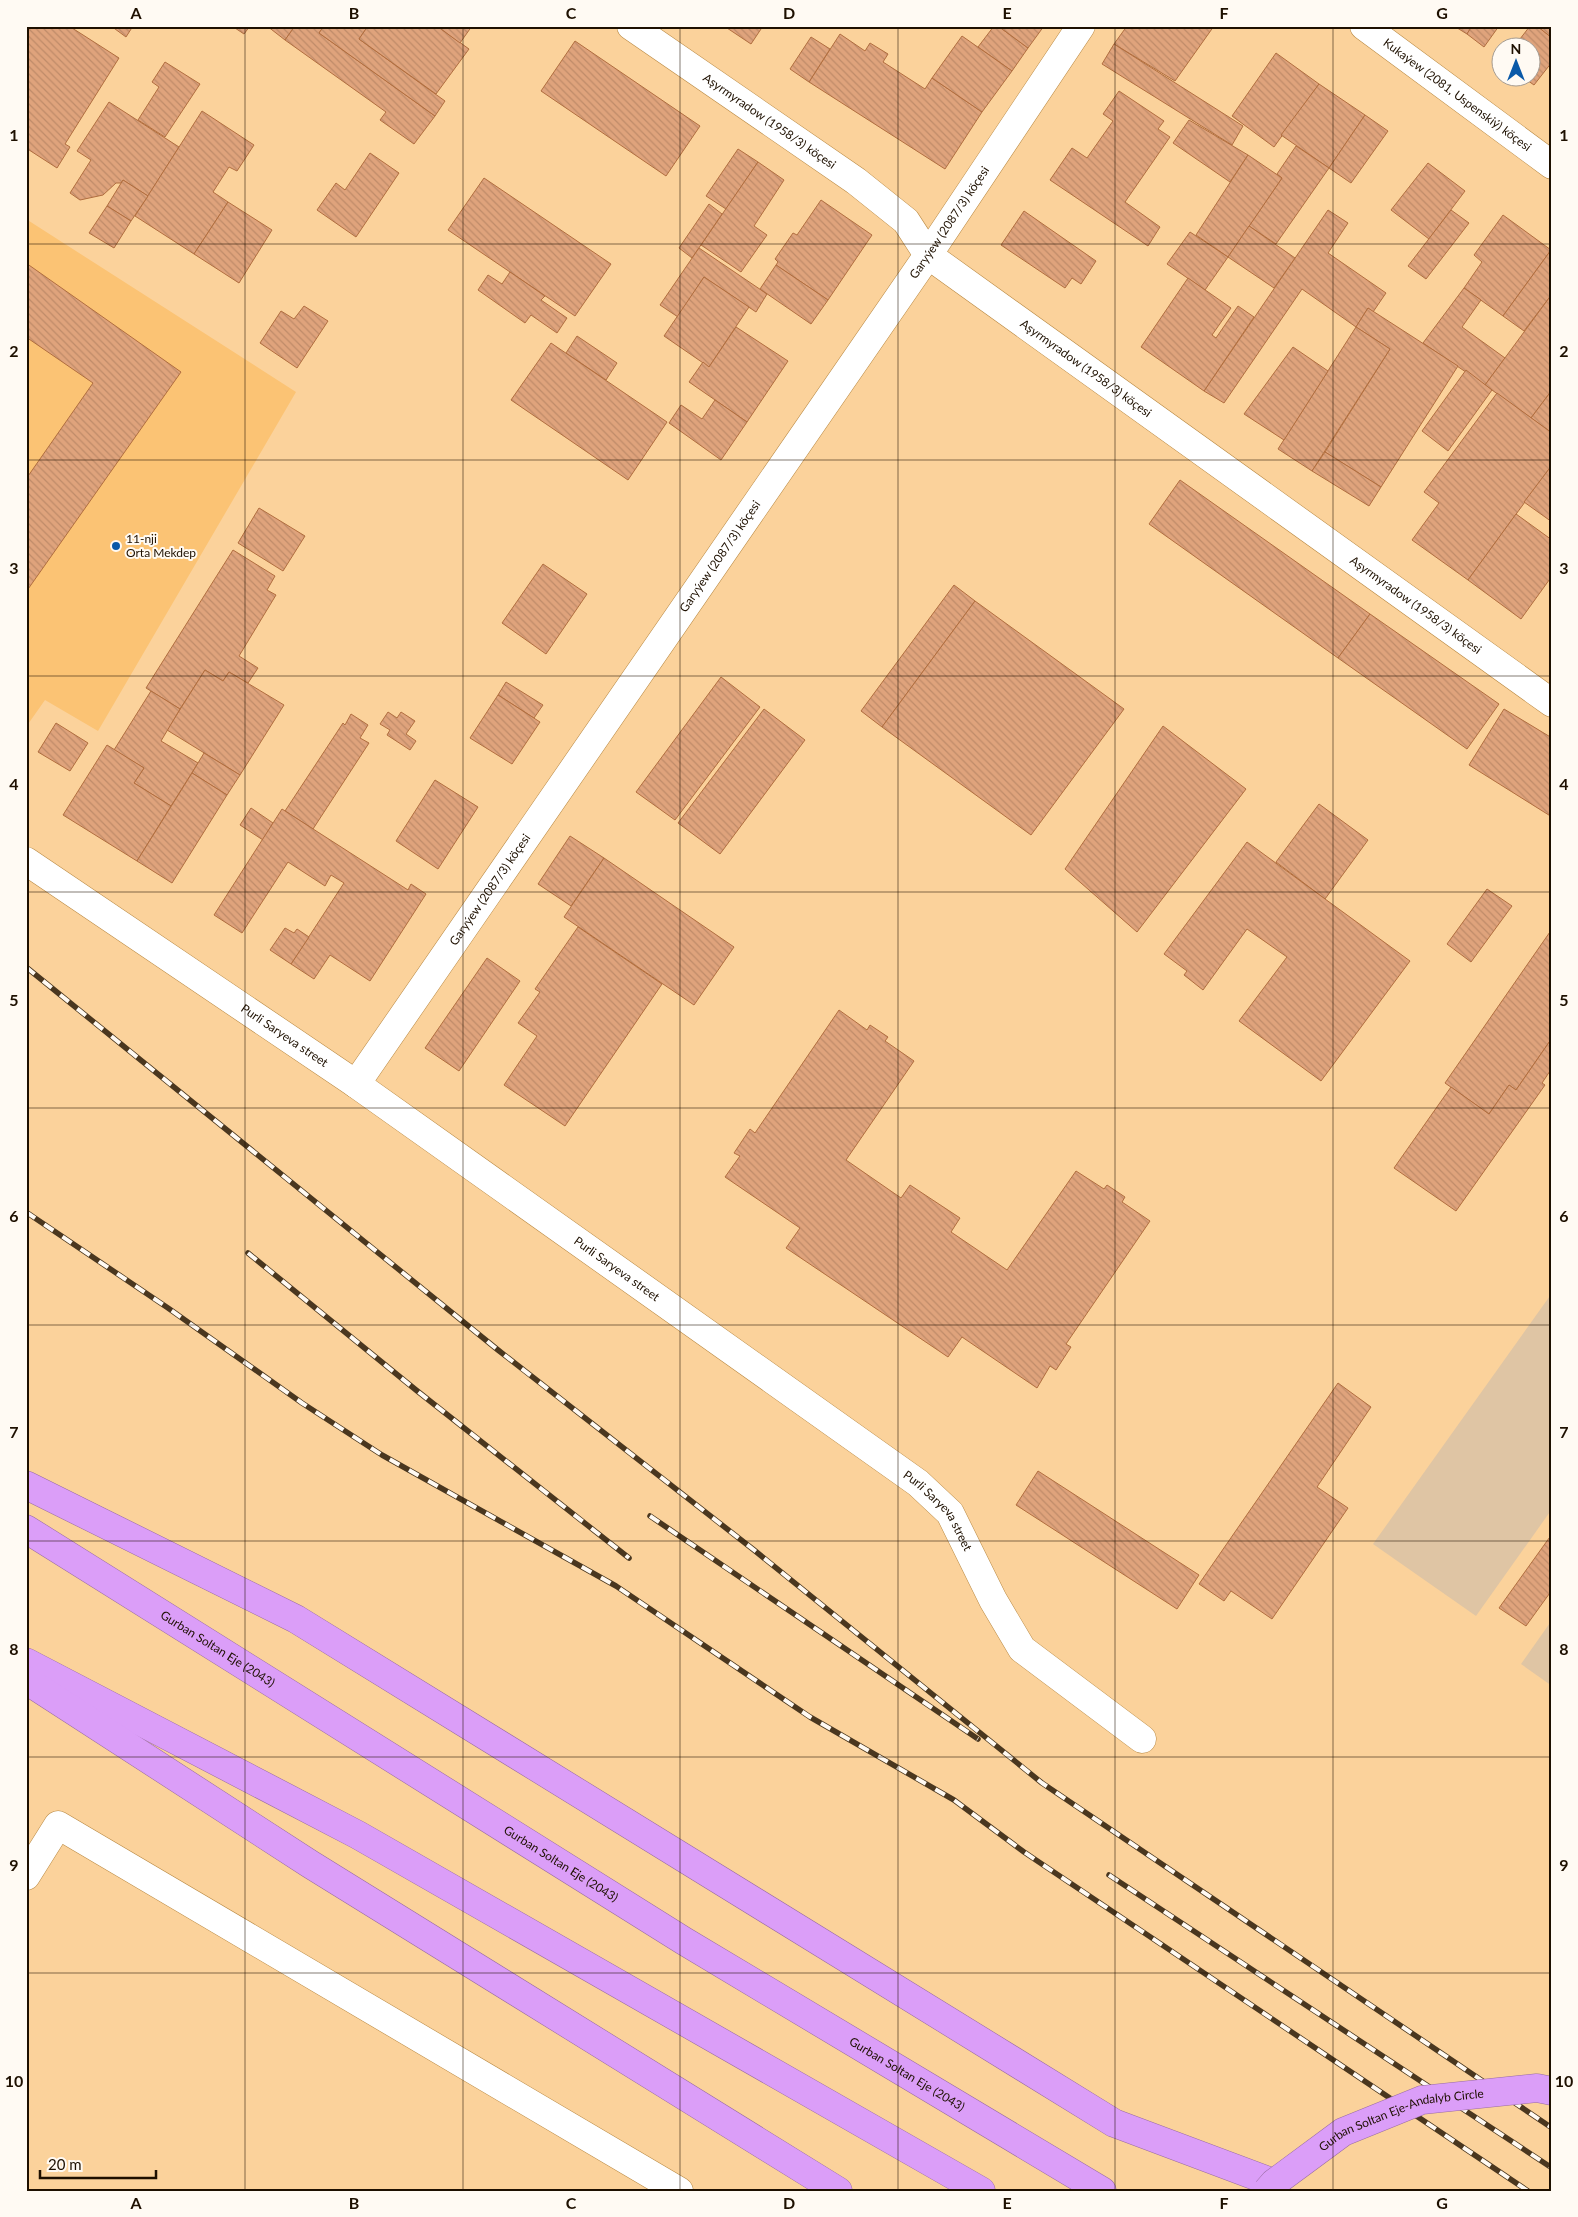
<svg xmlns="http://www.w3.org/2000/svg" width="1578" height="2217" font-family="Lato,sans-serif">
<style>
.built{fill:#fbc374}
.pitch{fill:#dfc5a4}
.building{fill:url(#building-back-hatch);stroke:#b16e3f}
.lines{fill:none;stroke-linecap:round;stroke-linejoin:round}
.minor-casing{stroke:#b98942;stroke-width:29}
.highway-casing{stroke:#996ca1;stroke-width:29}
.minor{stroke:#fff;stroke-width:28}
.highway{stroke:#db9ef8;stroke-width:28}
.rail-casing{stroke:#4a371f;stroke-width:5.5}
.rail{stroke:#fffaf3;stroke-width:4;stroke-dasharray:11;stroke-linecap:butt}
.highway-bridge-casing{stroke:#996ca1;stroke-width:29;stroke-linecap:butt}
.highway-bridge{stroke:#db9ef8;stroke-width:28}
.grid{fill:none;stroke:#1e1000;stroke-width:1;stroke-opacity:0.55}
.poi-dot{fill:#0a59a8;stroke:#fffaf3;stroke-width:2}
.labels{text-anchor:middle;stroke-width:4;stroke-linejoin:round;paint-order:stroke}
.street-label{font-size:12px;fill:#1e1000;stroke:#fffaf3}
.poi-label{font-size:12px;fill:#1e1000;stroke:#fffaf3;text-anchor:start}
.neatline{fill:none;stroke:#1e1000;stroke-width:2}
.grid-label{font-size:16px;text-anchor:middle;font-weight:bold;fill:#1e1000}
</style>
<defs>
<pattern id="building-back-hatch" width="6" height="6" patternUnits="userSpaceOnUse" patternTransform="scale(1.25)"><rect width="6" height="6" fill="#dfa37c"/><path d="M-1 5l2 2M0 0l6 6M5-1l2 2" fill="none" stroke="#bf8b69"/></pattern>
</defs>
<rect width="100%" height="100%" fill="#fbd29b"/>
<polygon class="built" points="26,219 296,392 98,731 45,700 26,727"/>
<g class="pitch">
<polygon points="1552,1293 1552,1509 1476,1616 1373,1544"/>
<polygon points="1552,1620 1552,1686 1521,1664"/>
</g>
<g class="building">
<polygon points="26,26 69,26 119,58 65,144 70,147 57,168 26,148"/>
<polygon points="111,26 133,26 126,37"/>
<polygon points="232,26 250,26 244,34"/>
<polygon points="267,26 295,26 285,40"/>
<polygon points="295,26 324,26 319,33 435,116 414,144 380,120 386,112 285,40"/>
<polygon points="324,26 368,26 359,39 445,101 435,116 319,33"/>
<polygon points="368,26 437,26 469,49 436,94 359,39"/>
<polygon points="437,26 472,26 460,43"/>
<polygon points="724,26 763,26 751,44"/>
<polygon points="994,26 998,26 1028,48 1012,71 978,47"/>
<polygon points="998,26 1044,26 1028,48"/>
<polygon points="1127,26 1214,26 1175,81 1114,44"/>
<polygon points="1454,26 1472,26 1467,34"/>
<polygon points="1472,26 1499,26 1484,47 1467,34"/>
<polygon points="1530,26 1537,26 1552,38 1552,62 1534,85 1524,78 1530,78 1530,48 1513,48"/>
<polygon points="1537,26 1552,26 1552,38"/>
<polygon points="840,34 865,51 870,43 888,54 883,62 925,89 932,78 982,112 945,169 809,82"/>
<polygon points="962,36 1012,71 982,112 932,78"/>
<polygon points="811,37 830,49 809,82 790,69"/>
<polygon points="575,41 700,126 666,176 541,91"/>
<polygon points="1114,44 1243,126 1232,145 1102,64"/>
<polygon points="1276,53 1319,84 1274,147 1232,116"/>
<polygon points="165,62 200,84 165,137 138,120 159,87 152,82"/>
<polygon points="1319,84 1365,115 1329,168 1281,135"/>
<polygon points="1119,91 1164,121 1158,129 1170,137 1125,202 1160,227 1148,246 1050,180 1072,148 1087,158 1113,121 1103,114"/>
<polygon points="109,102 179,147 148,196 123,180 121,183 116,183 103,195 80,200 70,193 91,160 77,151"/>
<polygon points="202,111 254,145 237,171 229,167 213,192 228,202 194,254 135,216"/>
<polygon points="1365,115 1388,131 1351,183 1329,168"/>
<polygon points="1189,120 1248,155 1230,182 1173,143"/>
<polygon points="1296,146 1329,168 1276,244 1249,226 1282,178 1277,174"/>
<polygon points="738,149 758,162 726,209 706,196"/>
<polygon points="370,153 399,173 356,237 317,210 336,183 345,190"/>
<polygon points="1248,155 1282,178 1228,257 1196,235"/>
<polygon points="758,162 784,180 754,226 767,235 741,272 701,245"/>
<polygon points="1428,163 1465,191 1429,239 1391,210"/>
<polygon points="484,178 611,264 575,316 448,230"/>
<polygon points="123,180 148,196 131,221 107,206"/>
<polygon points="821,200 872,235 828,300 776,265 778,262 775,259 793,233 797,235"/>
<polygon points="228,202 272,230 239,283 194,254"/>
<polygon points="709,204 722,214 692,258 679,248"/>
<polygon points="107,206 131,221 114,248 89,233"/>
<polygon points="1328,210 1348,223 1328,253 1386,293 1373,312 1368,308 1356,327 1302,289 1224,403 1204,391"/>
<polygon points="1451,210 1469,223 1426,279 1408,266"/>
<polygon points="1024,211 1096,261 1081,284 1072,278 1065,288 1001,245"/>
<polygon points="1503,215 1551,250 1503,316 1464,288 1482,262 1474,255"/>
<polygon points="1249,226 1295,258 1274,288 1228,257"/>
<polygon points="1190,232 1228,257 1205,290 1167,264"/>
<polygon points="699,248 767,294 756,312 704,277 678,317 660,305"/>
<polygon points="1551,250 1552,294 1524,331 1503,316"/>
<polygon points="26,263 181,372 26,592 26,479 93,383 26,337"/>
<polygon points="776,265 828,300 811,324 760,289"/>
<polygon points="510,272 545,296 541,300 567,318 557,333 531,315 525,323 478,290 488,275 502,284"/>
<polygon points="704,277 749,307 709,367 664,336"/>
<polygon points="1188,278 1231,308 1212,335 1216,338 1238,306 1254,317 1204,391 1141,347"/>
<polygon points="1464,288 1481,300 1462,327 1505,358 1485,385 1423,343"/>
<polygon points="1552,294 1552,390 1531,418 1485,385"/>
<polygon points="304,306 328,321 297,368 260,343 281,311 294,319"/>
<polygon points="1368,308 1458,366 1381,487 1325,452 1390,349 1356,327"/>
<polygon points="736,327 788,361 747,422 689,382 703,362 709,367"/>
<polygon points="1356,327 1390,349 1312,471 1278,449"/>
<polygon points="577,336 617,363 606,380 566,353"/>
<polygon points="551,343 667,422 628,480 511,400"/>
<polygon points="1293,347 1328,371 1284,440 1244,414"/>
<polygon points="1466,370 1492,390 1448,451 1422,431"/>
<polygon points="1552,390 1552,433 1531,418"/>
<polygon points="1497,393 1552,433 1552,465 1468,580 1412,540 1439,503 1424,492"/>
<polygon points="715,400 747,422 721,460 669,423 681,405 702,419"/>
<polygon points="1325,452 1381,487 1369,506 1312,471"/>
<polygon points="1552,465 1552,522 1524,502"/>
<polygon points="1180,480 1370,614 1338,658 1149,524"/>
<polygon points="259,508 305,536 283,571 238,543"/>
<polygon points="1516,514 1552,540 1552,576 1521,619 1468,580"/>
<polygon points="233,550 275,576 267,590 276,595 239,656 258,668 248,683 229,672 223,681 205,670 180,709 146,688"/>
<polygon points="543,564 587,594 546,654 502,623"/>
<polygon points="954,585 975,601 882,727 861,711"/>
<polygon points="975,601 1124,709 1031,835 882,727"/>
<polygon points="1370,614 1499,704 1467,749 1338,658"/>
<polygon points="205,670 223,681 229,672 284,705 240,775 167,730"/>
<polygon points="721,677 760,707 675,820 636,792"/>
<polygon points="506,682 543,705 534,718 498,695"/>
<polygon points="151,691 180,709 161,741 198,763 171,806 134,783 144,768 114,750"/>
<polygon points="498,695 540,722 512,764 470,738"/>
<polygon points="764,709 805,740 720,854 678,823"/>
<polygon points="1504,709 1552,738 1552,817 1469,765"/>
<polygon points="388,712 397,718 401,712 415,721 406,734 416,741 410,750 387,735 390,730 380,724"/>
<polygon points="351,714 368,725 360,738 369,743 313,829 285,811 343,723 345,725"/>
<polygon points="56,723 88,743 70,771 38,752"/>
<polygon points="1163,726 1246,789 1137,932 1065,869"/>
<polygon points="107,745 144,768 134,783 171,806 137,861 63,815"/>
<polygon points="204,753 240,775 227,795 192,773"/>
<polygon points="192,773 227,795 172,883 137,861"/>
<polygon points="435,780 478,807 438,869 396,841"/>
<polygon points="1319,804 1368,840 1325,899 1276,862"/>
<polygon points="251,808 273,823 263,840 240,825"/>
<polygon points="282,809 408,890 411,884 426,894 370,981 330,955 314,979 291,964 344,883 331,875 325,886 288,862 242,933 214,915"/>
<polygon points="570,836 604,858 571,906 538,884"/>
<polygon points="1247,842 1410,961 1321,1081 1239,1021 1287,957 1247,929 1203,990 1184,975 1187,971 1164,954"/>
<polygon points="604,858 734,947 694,1005 564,917"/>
<polygon points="1487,889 1512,906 1471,962 1447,944"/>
<polygon points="578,927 662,984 565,1126 504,1085 537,1036 518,1023 540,992 535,989"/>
<polygon points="285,928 294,933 297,929 309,937 291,964 270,950"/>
<polygon points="1552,929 1552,1038 1516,1090 1509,1085 1489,1114 1445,1083"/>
<polygon points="487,958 520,981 459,1071 425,1048"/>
<polygon points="839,1010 867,1030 870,1025 888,1037 885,1041 914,1061 846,1160 901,1198 910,1185 960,1218 951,1232 1007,1270 1076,1171 1104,1189 1107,1185 1125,1197 1122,1202 1150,1221 1066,1344 1071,1347 1056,1370 1050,1366 1037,1388 962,1337 948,1357 786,1248 800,1228 725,1177 740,1156 734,1153 750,1129 755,1133"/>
<polygon points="1552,1038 1552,1068 1542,1083 1545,1085 1456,1211 1394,1168 1451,1087 1489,1114 1509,1085 1516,1090"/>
<polygon points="1338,1383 1371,1407 1317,1487 1348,1508 1272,1619 1231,1591 1224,1601 1199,1584"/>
<polygon points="1038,1471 1199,1575 1177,1609 1016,1505"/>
<polygon points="1552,1534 1552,1590 1526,1626 1499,1608"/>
</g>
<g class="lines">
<defs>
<g id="minor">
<path id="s1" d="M631,26l225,155 50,40 22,34 624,448"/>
<path id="s2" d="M1364,26l188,139"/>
<path id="s3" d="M26,861l330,223 562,399 32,30 43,87 29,49 120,90"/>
<path id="s4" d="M356,1084l572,-829 153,-229"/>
<polyline points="26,1876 58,1825 679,2191"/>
</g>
<g id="highway">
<polyline points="26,1485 296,1619 1114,2123 1274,2183"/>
<path id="s5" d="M26,1529l658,412 418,250"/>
<polyline points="26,1662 358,1835 981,2191"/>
<polyline points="26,1680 310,1864 838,2191"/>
</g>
</defs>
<use href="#minor" class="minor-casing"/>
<use href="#highway" class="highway-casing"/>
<use href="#minor" class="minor"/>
<use href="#highway" class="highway"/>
<defs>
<g id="rail">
<polyline points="26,967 498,1350 754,1550 1042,1783 1552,2128"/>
<polyline points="26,1212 168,1308 302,1403 382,1455 616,1586 810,1717 954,1800 1024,1852 1528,2191"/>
<polyline points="248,1253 416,1390 629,1558"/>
<polyline points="650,1516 978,1739"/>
<polyline points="1109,1875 1552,2168"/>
</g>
</defs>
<use href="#rail" class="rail-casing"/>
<use href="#rail" class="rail"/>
<defs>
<g id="highway-bridge">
<path id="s6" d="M1267,2191l7,-8 69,-51 79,-32 115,-12 15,3"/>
</g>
</defs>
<use href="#highway-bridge" class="highway-bridge-casing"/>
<use href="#highway-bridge" class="highway-bridge"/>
</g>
<path class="grid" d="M245,26v2165M463,26v2165M680,26v2165M898,26v2165M1115,26v2165M1333,26v2165M26,244h1526M26,460h1526M26,676h1526M26,892h1526M26,1108h1526M26,1325h1526M26,1541h1526M26,1757h1526M26,1973h1526"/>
<circle class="poi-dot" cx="116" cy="546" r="5"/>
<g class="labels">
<g class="street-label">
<text dy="4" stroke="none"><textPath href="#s2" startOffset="116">Kukaýew (2081, Uspenskiý) köçesi</textPath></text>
<text dy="4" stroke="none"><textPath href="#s1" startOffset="168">Aşyrmyradow (1958/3) köçesi</textPath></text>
<text dy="4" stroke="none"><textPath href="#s4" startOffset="1046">Garyýew (2087/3) köçesi</textPath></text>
<text dy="4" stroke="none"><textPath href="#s1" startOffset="572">Aşyrmyradow (1958/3) köçesi</textPath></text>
<text dy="4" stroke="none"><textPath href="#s4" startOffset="641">Garyýew (2087/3) köçesi</textPath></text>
<text dy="4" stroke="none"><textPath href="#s1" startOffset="978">Aşyrmyradow (1958/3) köçesi</textPath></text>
<text dy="4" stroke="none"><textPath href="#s4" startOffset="236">Garyýew (2087/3) köçesi</textPath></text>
<text dy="4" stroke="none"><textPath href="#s3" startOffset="312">Purli Saryeva street</textPath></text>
<text dy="4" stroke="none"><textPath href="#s3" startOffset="718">Purli Saryeva street</textPath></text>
<text dy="4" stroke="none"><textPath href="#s3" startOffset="1122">Purli Saryeva street</textPath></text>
<text dy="4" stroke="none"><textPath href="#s5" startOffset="226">Gurban Soltan Eje (2043)</textPath></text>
<text dy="4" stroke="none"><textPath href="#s5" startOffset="631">Gurban Soltan Eje (2043)</textPath></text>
<text dy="4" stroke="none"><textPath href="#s5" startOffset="1036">Gurban Soltan Eje (2043)</textPath></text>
<text dy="4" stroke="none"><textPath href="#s6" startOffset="156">Gurban Soltan Eje-Andalyb Circle</textPath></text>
</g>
<g class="poi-label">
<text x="126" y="543">11-nji<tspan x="126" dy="14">Orta Mekdep</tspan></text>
</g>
</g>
<rect width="1578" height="2217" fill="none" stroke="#fffaf3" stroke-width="55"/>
<g transform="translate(1516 62)"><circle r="24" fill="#fffaf3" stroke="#a59c92"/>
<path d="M0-4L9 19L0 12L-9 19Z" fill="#0a59a8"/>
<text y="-8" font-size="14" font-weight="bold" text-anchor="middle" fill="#1e1000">N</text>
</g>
<path d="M40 2170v8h116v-8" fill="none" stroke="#1e1000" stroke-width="2.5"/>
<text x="48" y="2170" font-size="15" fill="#1e1000" stroke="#fffaf3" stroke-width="4" paint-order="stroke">20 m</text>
<rect x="28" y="28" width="1522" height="2162" class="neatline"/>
<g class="grid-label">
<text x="136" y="19">A</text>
<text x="354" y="19">B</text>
<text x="571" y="19">C</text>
<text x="789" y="19">D</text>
<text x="1007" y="19">E</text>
<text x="1224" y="19">F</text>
<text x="1442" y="19">G</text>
<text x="14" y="141">1</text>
<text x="1564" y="141">1</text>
<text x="14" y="357">2</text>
<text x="1564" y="357">2</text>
<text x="14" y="574">3</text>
<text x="1564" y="574">3</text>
<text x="14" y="790">4</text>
<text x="1564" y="790">4</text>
<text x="14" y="1006">5</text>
<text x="1564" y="1006">5</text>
<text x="14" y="1222">6</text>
<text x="1564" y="1222">6</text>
<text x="14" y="1438">7</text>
<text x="1564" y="1438">7</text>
<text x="14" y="1655">8</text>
<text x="1564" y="1655">8</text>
<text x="14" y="1871">9</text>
<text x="1564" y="1871">9</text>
<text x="14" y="2087">10</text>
<text x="1564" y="2087">10</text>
<text x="136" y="2209">A</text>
<text x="354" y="2209">B</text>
<text x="571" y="2209">C</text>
<text x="789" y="2209">D</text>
<text x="1007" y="2209">E</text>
<text x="1224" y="2209">F</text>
<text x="1442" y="2209">G</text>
</g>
</svg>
